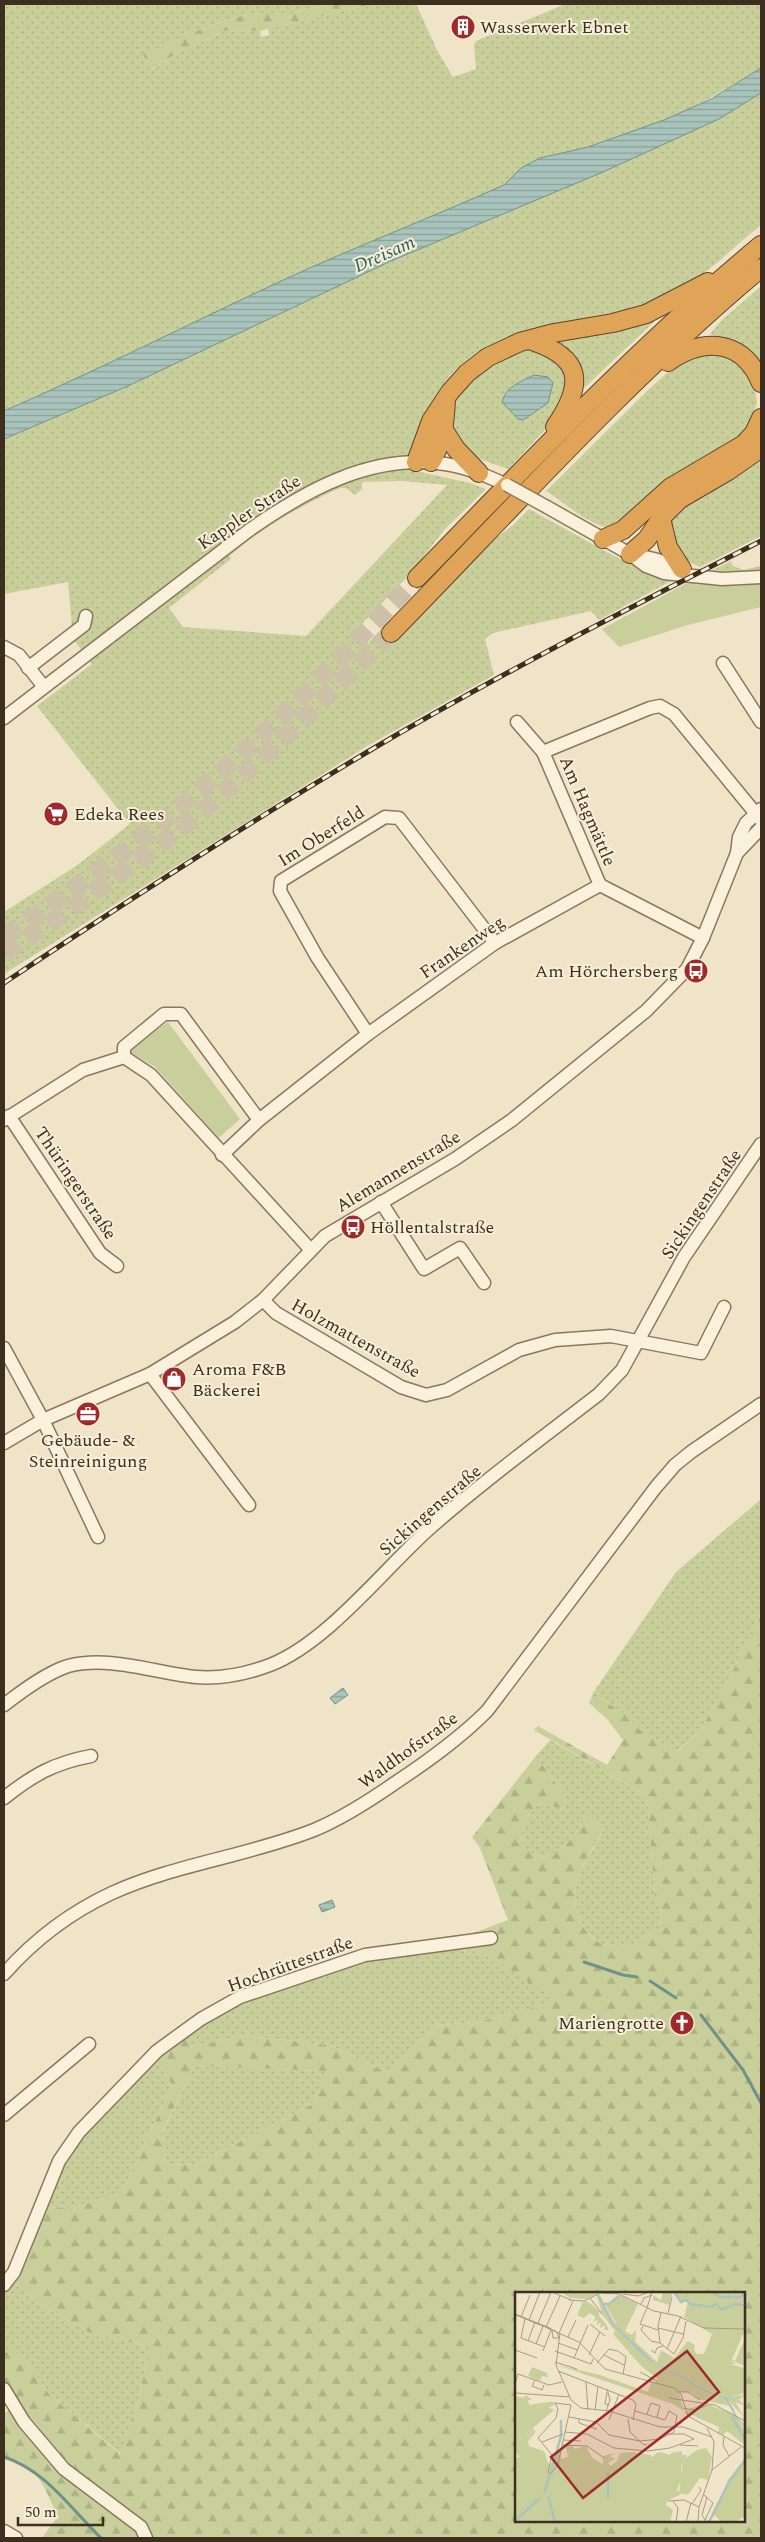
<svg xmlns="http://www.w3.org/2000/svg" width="765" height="2542" font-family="Spectral,serif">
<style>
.grass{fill:url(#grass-dots);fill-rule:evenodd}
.forest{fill:url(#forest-firs);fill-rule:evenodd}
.park{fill:#c9cf9b}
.water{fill:url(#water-rules);stroke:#6f938a}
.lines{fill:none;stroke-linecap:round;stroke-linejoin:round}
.stream{stroke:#6f938a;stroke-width:3}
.highway-tunnel{stroke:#ccc0a6;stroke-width:18;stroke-dasharray:18 9;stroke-linecap:butt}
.minor-casing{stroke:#8d765c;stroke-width:15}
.highway-casing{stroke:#5b4430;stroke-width:20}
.minor{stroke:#faf1dc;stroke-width:12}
.highway{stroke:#e0a458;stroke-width:18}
.rail-casing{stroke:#3d2e20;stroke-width:5}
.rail{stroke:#f7eed8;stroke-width:3;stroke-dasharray:9;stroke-linecap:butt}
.minor-bridge-casing{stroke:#8d765c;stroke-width:15;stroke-linecap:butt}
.minor-bridge{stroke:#faf1dc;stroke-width:12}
.labels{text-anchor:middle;stroke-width:4;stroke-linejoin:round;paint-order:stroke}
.poi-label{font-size:18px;fill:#3d2e20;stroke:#f7eed8;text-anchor:start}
.street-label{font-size:18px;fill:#3d2e20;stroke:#f7eed8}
.water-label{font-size:19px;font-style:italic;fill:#2f5d5a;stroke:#f7eed8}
.inset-river{fill:none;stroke:#a9c4bc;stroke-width:2.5}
.inset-road{fill:none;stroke:#a89b85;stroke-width:1}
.view{fill:#9e2a2b;fill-opacity:0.15;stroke:#9e2a2b;stroke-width:2.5}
.inset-edge{fill:none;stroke:#3d2e20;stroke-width:2.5}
</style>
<defs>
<pattern id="grass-dots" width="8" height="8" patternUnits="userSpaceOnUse" patternTransform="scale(1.25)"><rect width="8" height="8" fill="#c9cf9b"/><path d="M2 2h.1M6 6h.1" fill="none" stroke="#aeb285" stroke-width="1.8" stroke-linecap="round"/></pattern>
<pattern id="forest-firs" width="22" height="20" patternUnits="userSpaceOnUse" patternTransform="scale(1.25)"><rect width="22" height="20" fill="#c9cf9b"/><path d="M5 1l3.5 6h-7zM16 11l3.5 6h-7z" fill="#aeb285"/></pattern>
<pattern id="water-rules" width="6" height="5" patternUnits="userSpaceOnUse" patternTransform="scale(1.25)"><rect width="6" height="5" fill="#a9c4bc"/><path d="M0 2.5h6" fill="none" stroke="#8ba098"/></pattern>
</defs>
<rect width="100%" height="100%" fill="#f0e4c8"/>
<g class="grass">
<path d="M4,4h328l-40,9h-33l-23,4 -48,17 -45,22 9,13 29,-18 46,-21 33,1 1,6 8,-2 -1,-6 104,-25h44l22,48 15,25 23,-8 -2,-24 2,-4 85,-35 -1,-2h201v64c-32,19 -62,38 -97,52 -24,10 -50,20 -75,27 -39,12 -54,6 -85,38 -74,33 -149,62 -222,96 -93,43 -184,90 -278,130z"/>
<path d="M761,93v132c-37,30 -76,72 -123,85 -71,19 -156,11 -200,82 -15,23 -21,52 -31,77l63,14 16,6 -41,40 -34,44 -56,58 13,12 16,-17 14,13 84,-90 31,-24 16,-16 87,48 55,24 -72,39 -8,-9 -98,22 -8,6 9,36 -125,70 -365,229v-62l72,-46 54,-42 -93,-118 55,-42 -19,-25 -5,-57 -64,12v-155l124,-53 263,-125 212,-89 116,-53zM402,481l45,4 -141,151 -123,-9 -14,-19 62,-49 -2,-3c34,-29 70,-49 111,-68h6l9,7 7,-6v-7z"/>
<polygon points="761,286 761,366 722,338 710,334 722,320"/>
<polygon points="655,317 658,318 581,391 556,345 556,338"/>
<path d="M528,349l15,1 25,24 -8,40 -52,55c-10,-4 -32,-10 -39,-16 -4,-3 -6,-9 -9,-13 -29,-43 30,-83 68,-91zM534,375l7,34 -8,3 -30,-17 15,-12z"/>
<path d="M715,353l12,3 18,11 10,20 2,16 -9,26 -10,11 -123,89c-27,-3 -48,-25 -69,-38l102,-101 29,-26 11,-7z"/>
<path d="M761,453v83l-61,31c-26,-12 -40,-33 -23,-61z"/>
<polygon points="731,561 733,566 743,570 761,566 761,583 737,586 685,584"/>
<polygon points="761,1499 761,1611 728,1681 701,1730 676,1752 642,1732 626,1715 593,1693 676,1572"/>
<path d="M550,1740l97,56 8,103c8,11 8,16 4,29 -8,5 -17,13 -26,16 -41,16 -67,-32 -55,-66 6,-18 20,-33 26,-52l-17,-9c-13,18 -21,32 -43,40 -37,-8 -20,-35 -6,-54l26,6 2,-11 -30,-42z"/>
<polygon points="462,1946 465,1954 484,1953 500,1969 526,1975 546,1990 551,2003 479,2022 437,2025 388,2073 330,2045 244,2036 190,2047 184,2036 255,1996 370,1956"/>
<polygon points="155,2058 172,2085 122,2193 74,2208 43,2207 62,2166 79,2139"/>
<polygon points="194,2066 328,2071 311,2105 196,2164 165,2165 162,2134"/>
<polygon points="15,2282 33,2301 92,2334 149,2346 140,2394 121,2454 49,2394 15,2347 4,2351 4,2292"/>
</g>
<g class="forest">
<polygon points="332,4 372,4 260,31 227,30 181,51 151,69 143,55 188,34 236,17 259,13 292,13"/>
<path d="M761,1611v927h-719l16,-22c-14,-28 -20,-53 -54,-60v-42l13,-12 -13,-23v-28l11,-5 34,48 71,60 20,-60 9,-48 -57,-12 -59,-33 -18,-19 28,-75 31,1 48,-15 50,-108 -17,-27 29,-22 6,11 54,-11 86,9 58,28 49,-48 42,-3 71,-19 -4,-13 -17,-4 -4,-11 -25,-6 -16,-16 -19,1 -2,-17 45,-17 -28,-72 -8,-11 64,-81 30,42 -2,11 -26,-6c-14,19 -31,46 6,54 22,-8 30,-22 43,-40l17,9c-7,18 -20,34 -26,52 -12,35 14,82 55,66 9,-3 18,-11 26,-16 4,-13 4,-18 -4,-28l-8,-104 -113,-66 4,-4 69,39 16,-25 -15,-20 -19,-17 4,-10 33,22 16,17 35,20 24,-22 27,-49zM194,2066l134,5 -17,34 -115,59 -31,1 -3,-32zM516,2293h228v228h-228z"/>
</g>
<g class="park">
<polygon points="761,583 761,607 688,625 619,647 602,629 685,584 737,586"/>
<polygon points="168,1022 240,1119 219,1138 155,1067 130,1052 133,1046"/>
</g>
<g class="water">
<path d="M761,68v25l-42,26 -116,53 -212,89 -263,125 -124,53v-28c94,-41 185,-87 277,-130 74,-34 149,-63 223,-96l17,-17 19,-10 48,-11 76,-27 47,-21z"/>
<path d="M534,375l14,2 5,6 -5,20 -25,17 -5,-1 -16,-17c3,-15 20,-21 32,-27z"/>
<polygon points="343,1688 348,1695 335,1704 330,1698"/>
<polygon points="332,1900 335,1907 322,1912 319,1905"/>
</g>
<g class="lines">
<g class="stream">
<polyline points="584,1962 623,1975 637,1977"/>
<polyline points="650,1981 676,1998"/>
<polyline points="701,2015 743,2070 761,2103"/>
<path d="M4,2457c40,12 68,53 97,81"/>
</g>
<g class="highway-tunnel">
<path d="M4,936c78,-51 152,-107 222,-169 67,-59 129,-125 191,-189"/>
<path d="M4,954c58,-39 115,-78 170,-120 77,-61 147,-133 217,-201"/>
</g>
<defs>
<g id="minor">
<polyline points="547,507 630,554 646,566 664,573 722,579 761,577"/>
<polyline points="633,554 658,560 683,570"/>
<polyline points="4,647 19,655 44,687"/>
<polyline points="723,663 761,722"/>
<polyline points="28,668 84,625 86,616"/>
<path d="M4,718l244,-187c58,-41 124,-78 197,-67 22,3 42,12 62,21"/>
<polyline points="517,722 543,752"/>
<polyline points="737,853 761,828"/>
<polyline points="600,885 543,752 650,708 660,706 674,714 761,820"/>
<polyline points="600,885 703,938"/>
<polyline points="368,1034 317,957 280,891 281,881 385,817 399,818 495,943"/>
<polyline points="124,1057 124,1047 164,1014 181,1014 259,1120"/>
<polyline points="9,1116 100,1253 117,1266"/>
<polyline points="4,1120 83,1070 124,1057 151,1075 310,1249"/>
<polyline points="222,1155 259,1120 368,1034 495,943 600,885"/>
<polyline points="381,1202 424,1269 460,1248 484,1283"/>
<polyline points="263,1300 276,1313 401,1387 426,1395 447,1390 519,1350 555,1340 611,1336 701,1353 724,1307"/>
<polyline points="4,1348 43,1420 98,1537"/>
<polyline points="150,1374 249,1505"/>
<polyline points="4,1443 43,1420 150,1374 235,1322 263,1300 325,1236 455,1159 512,1120 646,1011 687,969 703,938 737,853 739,837 746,823 761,809"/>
<path d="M4,1705c18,-14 42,-32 64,-39 42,-11 87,7 128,11 25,2 50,-3 74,-12 57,-22 114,-96 160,-137 53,-47 112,-90 169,-134l23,-24 62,-113 77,-113"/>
<path d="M4,1798c29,-23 50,-35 87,-42"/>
<path d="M4,1974c30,-34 67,-62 108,-81 64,-29 136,-37 202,-63 29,-12 55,-29 81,-47 33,-22 64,-44 92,-72l169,-224 19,-22 16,-13 70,-48"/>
<polyline points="4,2115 89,2044"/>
<polyline points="4,2285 14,2272 59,2161 79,2132 157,2051 201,2019 240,1997 365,1955 491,1938"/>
<polyline points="4,2389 24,2422 64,2469 141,2527 146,2538"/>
<polyline points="4,2531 16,2538"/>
</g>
<g id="highway">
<path d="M529,340c54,17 56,43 26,87"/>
<path d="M668,362c36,-25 75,-23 93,21"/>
<polyline points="444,430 456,449 479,473"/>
<polyline points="416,462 431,421 450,392 467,373 488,357 520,342 554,333 613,323 646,314 708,282"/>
<path d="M431,462c12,-20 14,-40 15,-63"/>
<polyline points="661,518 668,547 682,569"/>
<polyline points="603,539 623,530 671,487 744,444 754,433 761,418"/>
<polyline points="630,554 647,539 661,518 680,499 728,471 761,448"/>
<path d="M417,578c111,-114 221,-231 344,-333"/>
<path d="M391,633c121,-124 237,-254 370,-365"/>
</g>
</defs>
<use href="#minor" class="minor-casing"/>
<use href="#highway" class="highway-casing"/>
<use href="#minor" class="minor"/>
<use href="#highway" class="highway"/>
<defs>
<path id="rail" d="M4,983c120,-80 241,-158 365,-232 127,-75 260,-143 392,-210"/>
</defs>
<use href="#rail" class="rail-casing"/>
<use href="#rail" class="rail"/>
<defs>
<polyline id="minor-bridge" points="507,485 547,507"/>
</defs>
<use href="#minor-bridge" class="minor-bridge-casing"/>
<use href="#minor-bridge" class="minor-bridge"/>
</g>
<defs>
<symbol id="building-disc" viewBox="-11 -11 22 22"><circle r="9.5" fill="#9e2a2b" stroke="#f7eed8"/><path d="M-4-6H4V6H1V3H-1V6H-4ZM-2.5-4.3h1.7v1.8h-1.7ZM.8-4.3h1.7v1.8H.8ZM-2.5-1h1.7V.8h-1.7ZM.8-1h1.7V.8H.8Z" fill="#fff"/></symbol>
<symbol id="supermarket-disc" viewBox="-11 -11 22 22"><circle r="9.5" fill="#9e2a2b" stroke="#f7eed8"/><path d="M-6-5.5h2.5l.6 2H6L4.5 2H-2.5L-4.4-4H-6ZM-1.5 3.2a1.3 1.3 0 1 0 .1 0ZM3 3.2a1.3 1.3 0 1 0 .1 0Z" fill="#fff"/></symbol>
<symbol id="bus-disc" viewBox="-11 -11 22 22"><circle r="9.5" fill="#9e2a2b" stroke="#f7eed8"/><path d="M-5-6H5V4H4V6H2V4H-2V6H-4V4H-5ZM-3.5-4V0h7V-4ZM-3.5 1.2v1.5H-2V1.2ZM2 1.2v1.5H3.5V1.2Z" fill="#fff"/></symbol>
<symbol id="shop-disc" viewBox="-11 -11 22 22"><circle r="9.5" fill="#9e2a2b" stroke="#f7eed8"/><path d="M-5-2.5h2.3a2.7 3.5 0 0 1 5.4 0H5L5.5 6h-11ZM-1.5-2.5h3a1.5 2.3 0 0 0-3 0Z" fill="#fff"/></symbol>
<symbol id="office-disc" viewBox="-11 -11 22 22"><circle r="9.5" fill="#9e2a2b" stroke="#f7eed8"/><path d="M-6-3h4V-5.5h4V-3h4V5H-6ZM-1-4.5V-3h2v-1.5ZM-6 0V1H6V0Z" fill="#fff"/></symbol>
<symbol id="church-disc" viewBox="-11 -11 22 22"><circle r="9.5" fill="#9e2a2b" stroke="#f7eed8"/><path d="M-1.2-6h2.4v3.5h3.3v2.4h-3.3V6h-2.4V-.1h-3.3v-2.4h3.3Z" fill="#fff"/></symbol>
</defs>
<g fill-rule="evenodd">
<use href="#building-disc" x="449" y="13" width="28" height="28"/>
<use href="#supermarket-disc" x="42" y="800" width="28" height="28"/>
<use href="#bus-disc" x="682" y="957" width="28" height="28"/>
<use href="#bus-disc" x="339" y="1213" width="28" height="28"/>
<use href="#shop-disc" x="160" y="1365" width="28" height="28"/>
<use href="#office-disc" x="74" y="1400" width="28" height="28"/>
<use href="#church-disc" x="668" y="2009" width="28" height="28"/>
</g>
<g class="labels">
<g class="poi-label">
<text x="480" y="33">Wasserwerk Ebnet</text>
<text x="74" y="820">Edeka Rees</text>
<text x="678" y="977" text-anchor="end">Am Hörchersberg</text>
<text x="370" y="1233">Höllentalstraße</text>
<text x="192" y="1375">Aroma F&amp;B<tspan x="192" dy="21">Bäckerei</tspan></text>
<text x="88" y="1446" text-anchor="middle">Gebäude- &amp;<tspan x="88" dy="21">Steinreinigung</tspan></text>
<text x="664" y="2029" text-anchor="end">Mariengrotte</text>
</g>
<g class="street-label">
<text transform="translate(249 512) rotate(-34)" y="6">Kappler Straße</text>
<text transform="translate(588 811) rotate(67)" y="6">Am Hagmättle</text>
<text transform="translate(321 836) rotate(-32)" y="6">Im Oberfeld</text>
<text transform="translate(462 947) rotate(-34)" y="6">Frankenweg</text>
<text transform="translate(398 1171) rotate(-31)" y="6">Alemannenstraße</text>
<text transform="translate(76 1183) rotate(56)" y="6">Thüringerstraße</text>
<text transform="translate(701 1204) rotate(-56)" y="6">Sickingenstraße</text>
<text transform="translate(356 1338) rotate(29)" y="6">Holzmattenstraße</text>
<text transform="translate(430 1510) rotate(-41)" y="6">Sickingenstraße</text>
<text transform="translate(408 1750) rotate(-36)" y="6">Waldhofstraße</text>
<text transform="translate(290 1964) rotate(-20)" y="6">Hochrüttestraße</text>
</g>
<g class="water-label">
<text transform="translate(384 253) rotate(-24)" y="7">Dreisam</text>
</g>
</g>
<g transform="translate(515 2292)">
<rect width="230" height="230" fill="#f0e4c8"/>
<path d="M148,0h10l-4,13 -16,-5v-5l8,5zM160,0h70v11h-10l-13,6 -7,-5 -6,2 -23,-7 -5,2zM84,1l15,29 43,40 4,-12 13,8 14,-17 7,4 -1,5 3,4h7l8,-20 -28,-17 4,-15 20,6 11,-2 4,5 12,-6h10v25l-13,29 3,2 10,-22v27l-15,-6 6,4h-6l15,4v25l-20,4 -10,-2 -62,-34 -39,-37zM82,3l15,30 35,34 63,35 15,5 4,7 -30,-7 -9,-7h-11l5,19 -11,-7 -116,-39 43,10 48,17 3,-10 4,1 3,-4 -17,-13 -28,-32 2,-3 -13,-17zM11,103l6,5h-4l1,5 19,-3h7l-1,3 -6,3 -5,-3 -2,2 -18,-2 -2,-3zM184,113h11l25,10 10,15v15l-18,-14 -4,4 -5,-2 1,-6 -32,-14 1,4 -4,-5zM18,136l3,4 -4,-1 -8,11 -4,15 -5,-5v-9zM191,156l6,9 -4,23 -8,-2 -12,17 -9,-2 4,-33 14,-10zM116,160l20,3v4l-29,1 -1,-7zM230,169v55l-9,6h-15l-7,-8 16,-33z" fill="#c9cf9b"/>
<path d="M158,0l6,4 2,5 5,-2 23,7 7,-3 5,3 1,3 13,-6 10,2h-10l-13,6 -3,-5 -11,2 -23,-8 -4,2zM230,103l-6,5 6,5 -15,-4 6,2 9,15 -19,-20zM0,104l9,2 -3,4 2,3 18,2 2,-2 11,5 -39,33zM18,139l2,2 -7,8 1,5 15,5 4,12 3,1 5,-13 5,-2v10l7,-2 -2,-10 5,-2 4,4 11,-3 6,12 11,6v-8l12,-3 -5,3 5,3 -7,4 3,3 7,-6 -1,-9 1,6 3,-4 3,7 26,-2 9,-6 12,3v-2l11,-2v4h5l-6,11 1,11 -5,13 4,4 -14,7 -1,4 7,5 -3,12h-155v-64l4,-1 4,-14zM230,167l-28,51 11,1 -1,5 -5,4 -7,-5 -7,7 11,-16 9,-26z" fill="#c9cf9b"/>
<path d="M46,0h33l2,2 -10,5 -16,-1zM105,3l18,9 -13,27 6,4 5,-5 -1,14 -18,-19 -11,-19zM72,9l12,10v5l7,8 3,6h-5l1,-5 -5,3 1,-6 -4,3 1,-6 -5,3 3,-5 -6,-4 -6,5 -7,-3 6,-13zM213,38l-10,24 -11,-3 7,-20zM17,75l15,6 1,4 -6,-1 -2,5 -12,-5z" fill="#c9cf9b"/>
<path d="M80,0l5,4 14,28 39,37 62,34 10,2 20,-3 -18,4 6,10 4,9 8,8v2l-8,-8 -12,-20 -15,-5 -63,-35 -35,-34z" fill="#a9c4bc"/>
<path class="inset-river" d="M159,0l7,10 5,-2 5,4 20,3 5,-3 6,6 13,-6 10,1M198,0l7,5h20l5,-4M89,12h5l10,-8M217,125l13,22M36,180l10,-36v-16M29,201l6,-18M33,204l7,26M93,205v-25M0,229l25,-23M194,230l20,-40 16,-22"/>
<path class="inset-road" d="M37,0l19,8M108,2l15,2 11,-4M75,6l12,16M54,8l15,1 16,-8 19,1 35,17 24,5 26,12 41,1M126,12l3,-6 8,-3M132,16l5,-16M146,21l-3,13 2,17 14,11 9,-16 3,-17M153,21l4,-16M0,22l34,14M0,22l4,2 31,12 1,1 1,2 1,7h6l-2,-6 -6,-3 -16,-6 -14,-6 -6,-2M6,25l9,-22M10,26l-4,20 24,9M14,28l11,-28M23,31l13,-31M75,32l15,12M125,32l18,6M125,32l7,-16M128,34l-2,4 10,11 9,2M31,35l14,-31M32,36l32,14 26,27 69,19 7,6 7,22 57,32M143,36l25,6M44,41l14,-32M45,41l-4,32 15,35 10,8 28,3 51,16h23l29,10M53,45l8,-17M13,49l7,-19M43,51l20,7M21,52l7,-18M152,57l14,-33M0,58l22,8M136,58l4,3 2,-5 6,-2M28,59l8,-21M40,59l36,13 2,-5M74,63l11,-23M89,63l20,10M59,66l14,-33M40,70l22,7M82,71l12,-14 9,2 8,6 -3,17M43,79l75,29 3,4 -3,16M125,80l17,9M20,88l-3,6 10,4 2,-5M71,90l2,28M0,92l3,-10 31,11 13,-3M92,100l-2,12 4,1M164,100h9l12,8M0,101l55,4M154,106l46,7 30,16M168,116l12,2 13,-5M80,118l3,-24M91,119l4,-11 -3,-11M120,119l30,9M132,122l4,-11 9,3 -3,11M54,125l27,5 13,13 31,6 20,-2 14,-7 3,-16 -8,-5 -4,9M64,127v4l18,6M113,127l2,13 14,13 3,-1M94,128l10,-26M50,140l22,2 27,14 33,3 23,-3 24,-9 -10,-5h-17M209,144l-1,9 6,11M48,148l18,1M27,150l21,-8M47,153l25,1 17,12M165,153l18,1M197,178l29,-23M33,180l4,-17 -14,-17 18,-20 2,-9 -3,-6 16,2M33,180l3,2 7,-10 13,-59M188,202l10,9 -9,19M153,209l16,-1 15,7M158,209l5,7 -2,14M177,212l9,-14 -2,-3M190,228l-3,-5 5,-18M171,230l5,-19M183,230l1,-15 13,-37 2,-28 -7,-14"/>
<path class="view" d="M172,59l32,41 -136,106 -32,-41z"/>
<rect width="230" height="230" class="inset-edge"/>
</g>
<rect width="765" height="2542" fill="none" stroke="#3d2e20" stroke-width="10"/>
<path d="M18 2517v8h85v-8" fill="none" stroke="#3d2e20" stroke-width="2.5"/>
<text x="25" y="2517" font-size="15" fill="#3d2e20" stroke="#f7eed8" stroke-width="4" paint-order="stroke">50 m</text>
</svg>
